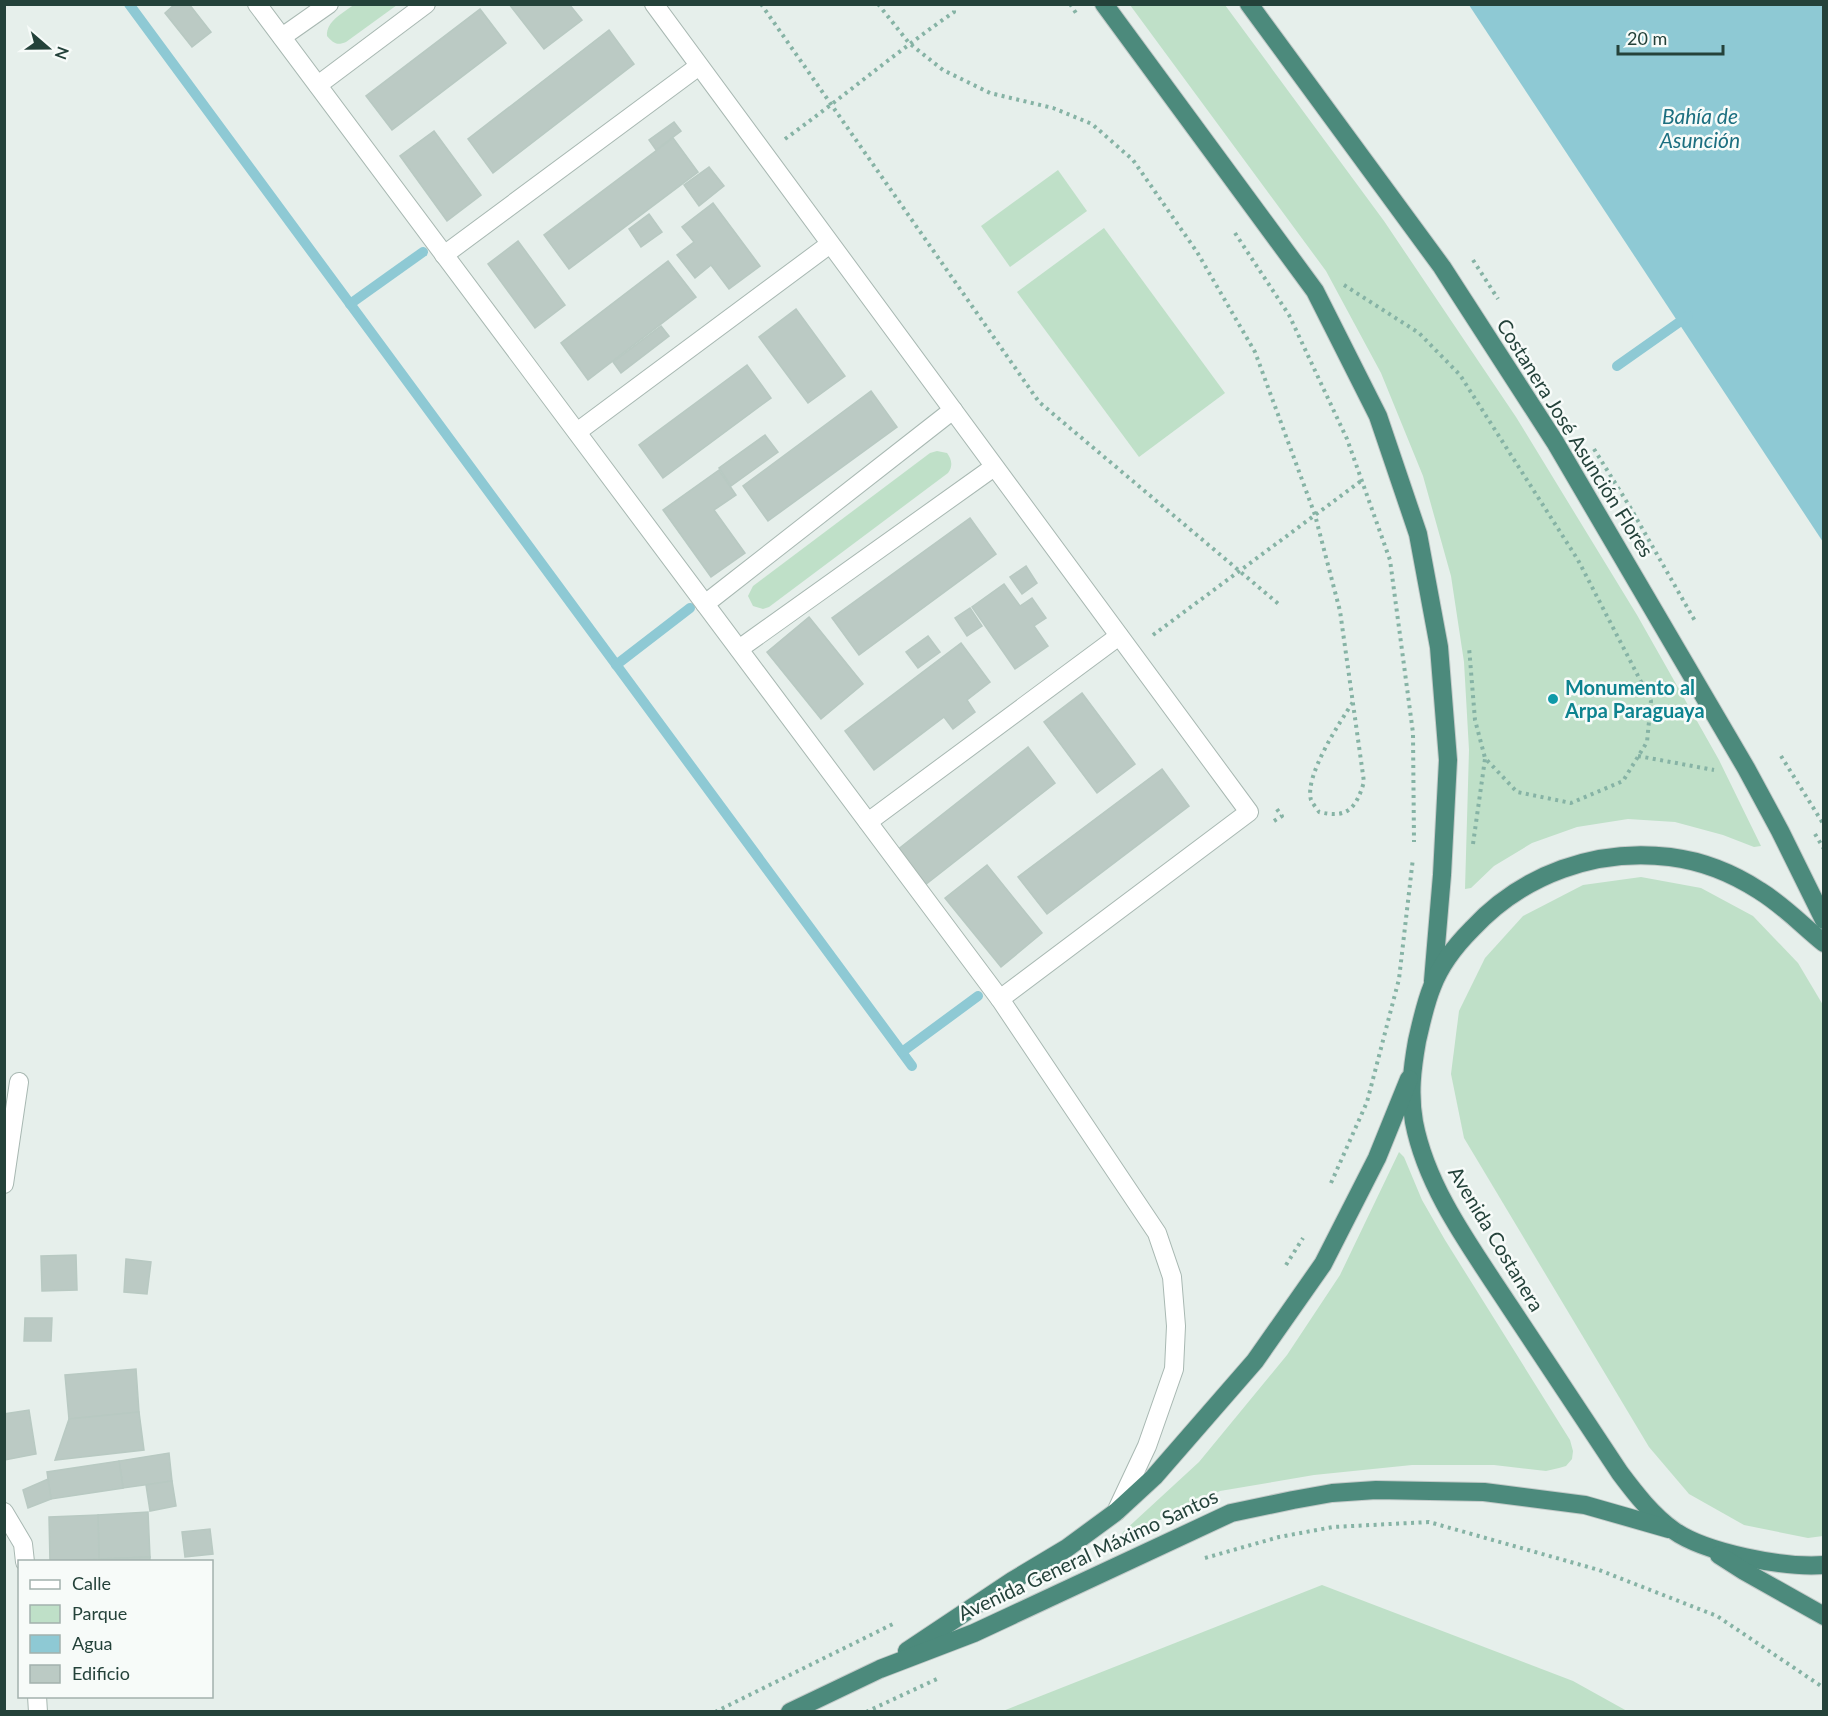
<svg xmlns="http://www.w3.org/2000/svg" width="1828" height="1716" font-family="Lato,sans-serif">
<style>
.green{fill:#bfe0c8}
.water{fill:#8ec9d4}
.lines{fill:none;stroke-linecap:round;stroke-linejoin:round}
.stream{stroke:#8ec9d4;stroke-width:10}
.building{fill:#bbcac4;stroke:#b8c9c2;stroke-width:1.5}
.minor-casing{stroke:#a8b8b2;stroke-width:20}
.trunk-casing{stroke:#c2cac8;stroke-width:20}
.path{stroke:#86b3a5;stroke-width:4;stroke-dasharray:3 4.5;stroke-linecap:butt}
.minor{stroke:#fff;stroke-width:18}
.trunk{stroke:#4c8a7c;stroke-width:18}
.culture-dot{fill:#0f9aa8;stroke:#f7fbf9;stroke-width:2}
.labels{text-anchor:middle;stroke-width:5;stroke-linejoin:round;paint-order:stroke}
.street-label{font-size:20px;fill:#24423a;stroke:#f7fbf9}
.culture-label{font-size:20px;font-weight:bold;fill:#0d838f;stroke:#f7fbf9;text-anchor:start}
.water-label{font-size:21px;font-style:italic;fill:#1c6f80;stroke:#f7fbf9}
</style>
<rect width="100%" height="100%" fill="#e6efeb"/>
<g class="green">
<path d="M355,4l42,1 -51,37c-9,4 -13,1 -19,-6 -1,-15 16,-23 28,-32z"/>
<polygon points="1130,5 1225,5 1384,221 1516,417 1637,615 1719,760 1761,846 1754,847 1723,835 1675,822 1628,819 1577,827 1532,843 1494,866 1471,888 1465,889 1469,750 1464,662 1451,576 1423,476 1381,373 1326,271"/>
<polygon points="1058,170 1087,211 1010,267 981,226"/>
<polygon points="1104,228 1225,393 1139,457 1017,292"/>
<path d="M937,451l10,2c5,7 6,13 1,20l-179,134 -6,2 -10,-3 -5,-10 5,-10 177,-133z"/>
<polygon points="1641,877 1701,888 1753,916 1798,963 1823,1005 1823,1536 1808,1538 1744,1525 1689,1494 1649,1447 1464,1138 1451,1074 1459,1011 1485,958 1523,916 1583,885"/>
<polygon points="1399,1152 1404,1157 1422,1200 1445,1240 1570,1440 1573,1451 1572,1459 1566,1466 1559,1468 1546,1471 1494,1465 1412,1465 1314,1475 1220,1491 1125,1537 1121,1537 1123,1532 1199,1462 1287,1355 1340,1275"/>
<polygon points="1322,1585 1573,1681 1627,1711 1003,1711"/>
</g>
<polygon class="water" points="1469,5 1823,5 1823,542"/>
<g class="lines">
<g class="stream">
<polyline points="129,4 912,1066"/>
<polyline points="350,304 423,252"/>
<polyline points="1617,366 1688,316"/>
<polyline points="616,665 690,608"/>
<polyline points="902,1052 978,996"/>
</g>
</g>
<g class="building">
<polygon points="175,4 189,4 211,32 192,47 165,13"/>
<polygon points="509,4 569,4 582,20 544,49"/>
<polygon points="480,9 506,43 392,130 366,96"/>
<polygon points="609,30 634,64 493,173 468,139"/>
<polygon points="674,122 681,131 656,150 649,140"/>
<polygon points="434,131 481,195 447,221 400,156"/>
<polygon points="673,138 698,172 569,269 544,235"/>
<polygon points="709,167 724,186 699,206 684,185"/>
<polygon points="713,203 760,266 729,289 711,265 695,278 677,255 694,242 682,227"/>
<polygon points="649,214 662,232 641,247 629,229"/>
<polygon points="518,241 565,305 535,328 488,264"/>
<polygon points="668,261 696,297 588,380 561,343"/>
<polygon points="796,309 845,376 808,403 759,337"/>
<polygon points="661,326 669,336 621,373 613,362"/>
<polygon points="747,365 771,398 663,478 639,445"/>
<polygon points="871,391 897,427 768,521 743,486"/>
<polygon points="765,435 778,452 731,486 719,468"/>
<polygon points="719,470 736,495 714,510 745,553 711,577 663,510"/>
<polygon points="970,518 996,554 859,655 832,618"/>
<polygon points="1026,566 1037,583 1022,594 1010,577"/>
<polygon points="1004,584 1020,606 1032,598 1046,618 1034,626 1048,646 1015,669 972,607"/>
<polygon points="970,608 982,626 967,636 955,618"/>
<polygon points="809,617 863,684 821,719 767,652"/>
<polygon points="928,636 940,652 918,668 906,652"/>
<polygon points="961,643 990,682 967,700 975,712 953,729 944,717 874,770 845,731"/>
<polygon points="1082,693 1135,764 1097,793 1044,722"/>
<polygon points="1028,747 1055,783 925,885 897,850"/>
<polygon points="1162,769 1189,806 1047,914 1018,877"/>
<polygon points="987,865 1042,933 1001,967 945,898"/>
<polygon points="76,1255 77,1290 42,1291 41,1256"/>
<polygon points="126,1259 151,1262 147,1294 124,1292"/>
<polygon points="25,1318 52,1318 51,1341 24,1341"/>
<polygon points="136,1369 139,1412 69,1419 65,1375"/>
<polygon points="29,1410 36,1454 4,1460 4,1414"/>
<polygon points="139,1412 144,1450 55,1460 69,1419"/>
<polygon points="169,1453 172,1481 123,1488 119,1461"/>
<polygon points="119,1461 123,1488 51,1499 47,1472"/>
<polygon points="48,1479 51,1499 28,1508 23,1490"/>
<polygon points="172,1481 176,1506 150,1511 146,1485"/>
<polygon points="148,1512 150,1557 99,1559 98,1515"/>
<polygon points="98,1515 99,1559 50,1562 49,1517"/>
<polygon points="210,1529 213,1554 185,1557 182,1532"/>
<polygon points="150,1557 150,1562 100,1562 99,1559"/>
</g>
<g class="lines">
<defs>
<g id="minor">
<polyline points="257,4 1000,999 1157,1233 1172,1277 1176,1326 1174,1369 1147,1446 1116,1512"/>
<polyline points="654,4 1249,812 1000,999"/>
<polyline points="282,37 329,4"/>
<polyline points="318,85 426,4"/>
<polyline points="444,255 699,66"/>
<polyline points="577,432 830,244"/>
<polyline points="705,604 953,410"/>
<polyline points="739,649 994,467"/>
<polyline points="868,822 1119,636"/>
<polyline points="4,1184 19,1082"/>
<polyline points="4,1512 23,1544 25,1562"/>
<polyline points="37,1696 38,1712"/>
</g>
<g id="trunk">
<polyline points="1104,4 1315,291 1378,416 1418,534 1439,647 1448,760 1442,875 1433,981"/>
<polyline points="1249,4 1442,267 1555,442 1746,768 1780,831 1824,920"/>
<path d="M1824,943c-21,-17 -41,-38 -64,-52 -26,-17 -58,-30 -90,-34 -74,-9 -147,17 -198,72 -16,16 -32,37 -40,58 -7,17 -11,37 -15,54 -5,28 -8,53 -3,81 13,68 59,128 96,185 37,55 73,111 110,166 15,20 32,42 53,57 32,23 111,38 151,35"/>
<polyline points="1719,1555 1744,1571 1824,1616"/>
<polyline points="907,1651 1012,1581 1067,1548 1116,1512 1154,1477 1255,1361 1323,1264 1377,1158 1409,1079"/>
<polyline points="790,1712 880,1669 974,1633 1231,1513 1293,1500 1332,1493 1376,1490 1484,1492 1585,1505 1669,1529"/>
</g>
</defs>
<use href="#minor" class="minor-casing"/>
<use href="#trunk" class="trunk-casing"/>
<g class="path">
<polyline points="761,4 1039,402 1281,606"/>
<path d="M878,4l31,39 34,27 47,23 63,15 39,16 41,36 64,92 58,100 60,163 25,96 24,171c-8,26 -16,37 -45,30 -2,-3 -6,-8 -8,-12 -7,-24 29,-78 42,-98"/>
<polyline points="1070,4 1078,16"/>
<path d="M785,139c57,-41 111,-87 169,-127v-8"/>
<polyline points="1235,233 1289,315 1347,439 1390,560 1413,733 1414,842"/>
<polyline points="1473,260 1498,299"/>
<polyline points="1344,285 1419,333 1460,375 1578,560 1651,701 1647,742 1623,781 1571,803 1517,792 1485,758 1475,720 1469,647"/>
<polyline points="1594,449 1630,507 1695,621"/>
<polyline points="1153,635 1361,481"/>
<polyline points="1638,756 1714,770"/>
<polyline points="1781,756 1824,825"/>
<polyline points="1274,821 1282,816 1276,808"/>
<polyline points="1815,834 1824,849"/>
<polyline points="1473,844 1485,759"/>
<polyline points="1331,1183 1367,1102 1399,979 1413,858"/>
<polyline points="1286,1265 1303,1238"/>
<polyline points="1205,1558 1279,1537 1333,1527 1429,1522 1599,1570 1717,1616 1824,1688"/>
<polyline points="715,1712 895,1623"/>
<polyline points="866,1712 939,1678"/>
</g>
<use href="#minor" class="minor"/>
<use href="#trunk" class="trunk"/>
</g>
<circle class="culture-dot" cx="1553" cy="699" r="6"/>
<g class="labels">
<g class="street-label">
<text transform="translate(1575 438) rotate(58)" y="7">Costanera José Asunción Flores</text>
<text transform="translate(1496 1239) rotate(59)" y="7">Avenida Costanera</text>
<text transform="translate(1088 1555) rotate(-25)" y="7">Avenida General Máximo Santos</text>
</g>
<g class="culture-label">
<text x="1565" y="695">Monumento al<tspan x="1565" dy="23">Arpa Paraguaya</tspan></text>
</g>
<g class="water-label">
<text x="1700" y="124">Bahía de<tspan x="1700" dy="24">Asunción</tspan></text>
</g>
</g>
<rect width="1828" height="1716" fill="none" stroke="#24423a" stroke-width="12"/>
<rect x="18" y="1560" width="195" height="138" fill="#f7fbf9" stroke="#a3b1ad" stroke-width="1.5"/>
<rect x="30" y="1580" width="30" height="9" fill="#ffffff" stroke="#a3b1ad" stroke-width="1.5"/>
<text x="72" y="1590" font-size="18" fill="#24423a">Calle</text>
<rect x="30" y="1605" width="30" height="18" fill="#bfe0c8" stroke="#a3b1ad" stroke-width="1.5"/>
<text x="72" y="1620" font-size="18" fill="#24423a">Parque</text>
<rect x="30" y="1635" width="30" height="18" fill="#8ec9d4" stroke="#a3b1ad" stroke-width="1.5"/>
<text x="72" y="1650" font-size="18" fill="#24423a">Agua</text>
<rect x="30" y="1665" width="30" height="18" fill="#bbcac4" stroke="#a3b1ad" stroke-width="1.5"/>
<text x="72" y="1680" font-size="18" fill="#24423a">Edificio</text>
<g transform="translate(48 48) rotate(110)" stroke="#f7fbf9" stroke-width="4.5" paint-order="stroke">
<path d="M0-4.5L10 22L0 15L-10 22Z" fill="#24423a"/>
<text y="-9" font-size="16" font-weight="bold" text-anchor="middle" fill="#24423a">N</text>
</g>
<path d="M1618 45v9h105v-9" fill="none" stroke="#24423a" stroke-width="3"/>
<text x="1627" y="45" font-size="18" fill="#24423a" stroke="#f7fbf9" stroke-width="4.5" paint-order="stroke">20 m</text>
</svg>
